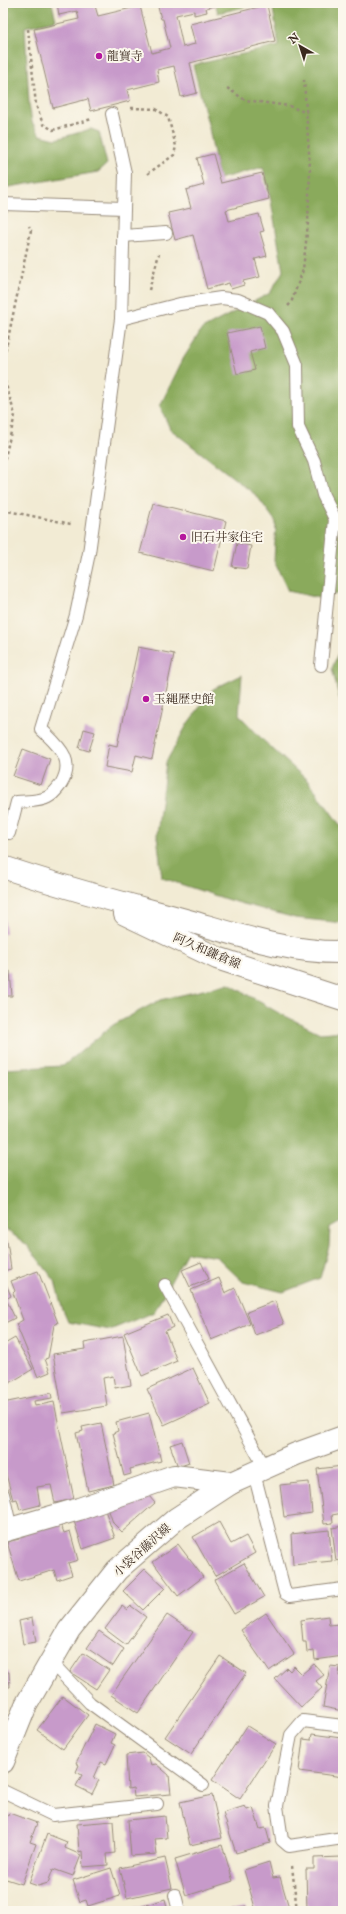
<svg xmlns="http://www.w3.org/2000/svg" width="346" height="1914" font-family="'IM FELL English','Noto Serif JP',serif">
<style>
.forest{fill:#8aaa5c;stroke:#626a3d}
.building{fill:#c79aca}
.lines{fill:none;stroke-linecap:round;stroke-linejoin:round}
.service-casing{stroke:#968a79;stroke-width:14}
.minor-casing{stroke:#968a79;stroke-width:24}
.secondary-casing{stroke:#968a79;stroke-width:24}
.path{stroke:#968a79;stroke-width:2.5;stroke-dasharray:3 3;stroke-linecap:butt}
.service{stroke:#fff;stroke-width:12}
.minor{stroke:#fff;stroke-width:22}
.secondary{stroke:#fff;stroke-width:22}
.poi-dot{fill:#b5179e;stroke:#fbf7ec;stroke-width:1.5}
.labels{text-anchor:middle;stroke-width:4;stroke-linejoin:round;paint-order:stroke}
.poi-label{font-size:12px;fill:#3b2a1e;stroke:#fbf7ec;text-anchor:start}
.street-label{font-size:12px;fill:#3b2a1e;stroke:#fbf7ec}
</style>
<rect width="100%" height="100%" fill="#fbf7ec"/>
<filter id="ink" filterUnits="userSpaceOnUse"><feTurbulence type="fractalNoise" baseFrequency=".025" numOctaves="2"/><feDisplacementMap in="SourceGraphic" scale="8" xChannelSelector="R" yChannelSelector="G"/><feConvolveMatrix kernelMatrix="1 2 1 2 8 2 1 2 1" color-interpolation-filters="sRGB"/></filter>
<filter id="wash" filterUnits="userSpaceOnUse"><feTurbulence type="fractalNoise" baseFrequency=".012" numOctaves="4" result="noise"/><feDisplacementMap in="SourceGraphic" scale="16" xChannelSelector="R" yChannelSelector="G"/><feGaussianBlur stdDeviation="0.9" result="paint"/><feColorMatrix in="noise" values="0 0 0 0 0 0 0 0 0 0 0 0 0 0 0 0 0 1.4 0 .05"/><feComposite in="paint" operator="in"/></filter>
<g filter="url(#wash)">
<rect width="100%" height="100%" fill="#f2ebd4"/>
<g class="forest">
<polygon points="3,3 52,3 56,20 25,27 29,103 32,122 40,135 56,139 91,129 99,132 107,164 98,172 3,188"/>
<polygon points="215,3 263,3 218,13"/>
<polygon points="272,3 343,3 343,606 341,593 319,598 288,591 274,561 276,522 257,496 170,429 160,406 183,359 202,329 270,293 283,271 271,201 263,167 219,179 209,128 193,65 279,46"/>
<polygon points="343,642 343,714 332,668"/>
<polygon points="242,675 239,715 264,741 308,781 343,829 343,923 295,918 229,900 162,878 157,835 166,762 188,723 213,689"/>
<polygon points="229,984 277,1012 320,1033 343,1031 343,1220 330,1227 329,1246 320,1278 283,1292 243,1282 217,1257 187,1252 154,1312 110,1330 68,1322 62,1308 55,1281 27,1245 3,1227 3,1069 63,1066 113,1025 160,1000"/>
</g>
<g id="blocks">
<g class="building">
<polygon points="57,3 106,3 95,6 98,16 140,6 152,53 170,48 163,19 161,19 157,3 214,3 215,6 206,8 207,12 194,15 194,11 176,15 183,47 195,44 190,24 267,5 275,41 190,63 197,93 181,97 174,66 157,70 159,82 127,90 130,101 91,111 88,99 53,108 34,29 79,19 77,11 59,15"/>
<polygon points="213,154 221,183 262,173 269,199 226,210 229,221 259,214 264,231 260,232 267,256 255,259 260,277 243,281 244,285 231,289 229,283 207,289 193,235 175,240 168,213 191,208 186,190 204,185 197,158"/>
<polygon points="260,326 265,348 250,352 255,370 237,374 227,333"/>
<polygon points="153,503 226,521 214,571 140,553"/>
<polygon points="237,543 251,546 247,569 232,567"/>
<polygon points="138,647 174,654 152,759 136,755 132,772 105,767 109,744 117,746"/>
<polygon points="84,729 95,732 89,751 79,748"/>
<polygon points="23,749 50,759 41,785 13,776"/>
<polygon points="3,913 4,913 6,934 3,934"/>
<polygon points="10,971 12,996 3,996 3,972"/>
<polygon points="7,1241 11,1269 3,1271 3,1242"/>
<polygon points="201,1262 209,1279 190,1287 182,1270"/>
<polygon points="38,1271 58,1323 54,1325 48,1358 45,1359 50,1372 38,1377 16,1324 23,1320 13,1293 15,1291 11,1281"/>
<polygon points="219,1278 225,1293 235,1288 250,1324 211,1340 191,1290"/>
<polygon points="6,1284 11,1296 6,1299 15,1318 3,1324 3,1285"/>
<polygon points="275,1301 284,1324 255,1335 247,1312"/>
<polygon points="168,1315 173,1327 165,1331 177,1361 142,1376 124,1333"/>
<polygon points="123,1336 131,1385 115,1388 113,1376 103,1378 107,1406 63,1413 53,1354 85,1349 84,1343"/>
<polygon points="15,1338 33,1369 3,1387 3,1345"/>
<polygon points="193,1368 210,1404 164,1425 147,1389"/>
<polygon points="51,1393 52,1398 34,1401 35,1406 54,1402 74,1499 55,1503 51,1485 37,1487 40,1505 20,1510 17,1499 13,1500 3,1463 3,1403"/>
<polygon points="149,1413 161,1461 130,1469 131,1474 124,1476 113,1433 118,1431 116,1422"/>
<polygon points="101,1423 114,1485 88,1491 76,1433 83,1431 82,1427"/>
<polygon points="182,1441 189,1463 178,1467 170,1445"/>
<polygon points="343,1466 343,1513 332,1515 333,1523 324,1524 317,1469"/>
<polygon points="309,1482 312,1513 284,1517 280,1485"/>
<polygon points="149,1496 155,1503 122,1532 113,1523 108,1508 139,1497 142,1500"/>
<polygon points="105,1510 115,1538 83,1549 74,1521"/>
<polygon points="60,1522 64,1533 70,1531 78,1560 68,1563 72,1575 57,1580 54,1570 19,1581 7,1542 19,1539 18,1535"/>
<polygon points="219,1522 231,1544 246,1536 255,1553 215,1576 193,1537"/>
<polygon points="343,1526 343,1565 340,1565 340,1560 336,1561 332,1528"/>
<polygon points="329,1530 332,1561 293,1565 291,1534"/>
<polygon points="178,1544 203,1577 178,1596 153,1562"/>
<polygon points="244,1563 264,1597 234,1614 214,1580"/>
<polygon points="145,1569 165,1588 143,1610 123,1591"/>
<polygon points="122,1606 127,1610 131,1606 146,1617 126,1645 105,1629"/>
<polygon points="266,1613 294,1654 269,1671 241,1630"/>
<polygon points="167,1615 193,1632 138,1713 111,1695"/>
<polygon points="328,1616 329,1625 339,1624 343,1656 315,1660 314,1651 307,1652 306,1642 303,1642 301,1620"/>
<polygon points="32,1618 36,1642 23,1644 19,1621"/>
<polygon points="99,1631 124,1649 113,1666 87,1648"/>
<polygon points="83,1653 109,1670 96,1689 70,1672"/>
<polygon points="220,1656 246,1673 191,1754 165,1737"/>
<polygon points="314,1664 324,1675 316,1681 322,1688 301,1707 275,1679 287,1668 290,1671 294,1666 302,1674"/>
<polygon points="330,1666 340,1667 339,1676 343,1676 343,1711 323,1707"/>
<polygon points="3,1672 9,1672 10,1687 3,1687"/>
<polygon points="63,1696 88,1715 63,1749 37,1730"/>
<polygon points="95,1724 115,1734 111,1743 115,1745 106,1764 101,1762 94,1778 99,1780 92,1794 76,1786 82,1775 76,1772 79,1765 76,1763"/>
<polygon points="247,1726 276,1744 240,1799 212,1780"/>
<polygon points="312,1734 341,1738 340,1743 343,1744 343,1777 299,1771 303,1739 311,1740"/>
<polygon points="143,1753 149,1758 151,1765 156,1764 169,1775 171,1794 134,1797 133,1788 128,1789 126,1755"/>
<polygon points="212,1795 222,1838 190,1845 180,1802"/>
<polygon points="245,1806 247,1810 253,1808 260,1829 266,1828 270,1843 236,1853 223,1813"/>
<polygon points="9,1813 37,1823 30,1842 36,1844 22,1884 3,1878 3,1822 5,1815 8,1816"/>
<polygon points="165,1816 167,1838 155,1839 157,1854 131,1856 128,1820"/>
<polygon points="113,1821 115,1853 107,1854 108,1865 83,1867 82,1851 79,1852 77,1824"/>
<polygon points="47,1834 67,1842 65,1848 81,1855 73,1876 53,1869 48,1883 38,1886 29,1883"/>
<polygon points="222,1845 233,1881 186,1896 175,1859"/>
<polygon points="342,1857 343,1911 307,1911 306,1869 314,1869 314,1858"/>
<polygon points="165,1858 172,1888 127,1898 120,1868"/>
<polygon points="269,1862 273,1878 280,1877 290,1911 256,1911 244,1870"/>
<polygon points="111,1868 120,1896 88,1906 86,1900 80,1902 73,1880"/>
<polygon points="165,1899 168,1911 130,1911 130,1910"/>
<polygon points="246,1906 248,1911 226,1911 226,1910"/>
</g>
</g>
</g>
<g filter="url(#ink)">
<use href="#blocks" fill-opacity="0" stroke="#968a79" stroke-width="1"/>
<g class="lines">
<defs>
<g id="service">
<polyline points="3,204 124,208"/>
<polyline points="123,236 166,233"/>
<polyline points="121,319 180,304 221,298 238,300 268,313 283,331 297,365 298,427 314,461 323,495 335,519 321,665"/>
<path d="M9,833l8,-31c9,-1 23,0 31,-5 6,-3 9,-8 13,-13 15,-25 -3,-38 -20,-55l35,-114 13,-62 32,-234 4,-146 -13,-59"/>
<polyline points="165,1285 265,1468"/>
<polyline points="254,1473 285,1593 290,1596 343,1589"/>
<polyline points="3,1494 11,1529"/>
<polyline points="50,1661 90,1703 203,1785"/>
<polyline points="343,1726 303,1721 291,1735 277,1806 282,1840 289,1846 343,1838"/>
<polyline points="3,1791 53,1815 157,1804"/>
<polyline points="175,1895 179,1911"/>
</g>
<polyline id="minor" points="3,1531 79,1509 174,1476 231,1483"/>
<g id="secondary">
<path d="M3,867c61,21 124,37 186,54 49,14 102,32 154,31"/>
<polyline points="125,914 217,958 343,999"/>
<polyline points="3,1762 26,1705 69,1630 117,1570 176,1519 231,1483 296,1454 343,1437"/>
</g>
</defs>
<use href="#service" class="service-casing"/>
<use href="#minor" class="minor-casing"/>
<use href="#secondary" class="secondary-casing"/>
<g class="path">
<polyline points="28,29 36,105 43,124 53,130 92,119"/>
<polyline points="227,88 245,100 289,106 307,113"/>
<polyline points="131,108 156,109 168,117 176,146 174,155 146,175"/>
<polyline points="149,290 159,254"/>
<polyline points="288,306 291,303 303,270 308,223 310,168 304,80"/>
<polyline points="3,362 31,230 29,226"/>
<polyline points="3,375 15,415 3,466"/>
<polyline points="3,441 10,441"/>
<polyline points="3,510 71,524"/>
<polyline points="292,1866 297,1911"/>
</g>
<use href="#service" class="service"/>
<use href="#minor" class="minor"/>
<use href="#secondary" class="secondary"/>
</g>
</g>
<g class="poi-dot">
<circle cx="99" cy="56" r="4"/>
<circle cx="183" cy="537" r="4"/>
<circle cx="146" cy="699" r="4"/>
</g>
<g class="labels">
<g class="poi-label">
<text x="107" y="60">龍寶寺</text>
<text x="191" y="541">旧石井家住宅</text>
<text x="154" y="703">玉縄歴史館</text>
</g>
<g class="street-label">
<text transform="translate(207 951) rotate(23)" y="4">阿久和鎌倉線</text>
<text transform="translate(142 1550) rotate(-42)" y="4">小袋谷藤沢線</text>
</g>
</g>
<rect width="346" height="1914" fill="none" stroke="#fbf7ec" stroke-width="16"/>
<g transform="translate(300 46) rotate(321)" stroke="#fbf7ec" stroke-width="3" paint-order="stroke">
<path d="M0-3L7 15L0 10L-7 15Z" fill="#3b2a1e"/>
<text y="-6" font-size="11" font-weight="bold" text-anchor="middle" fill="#3b2a1e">N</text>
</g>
</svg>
